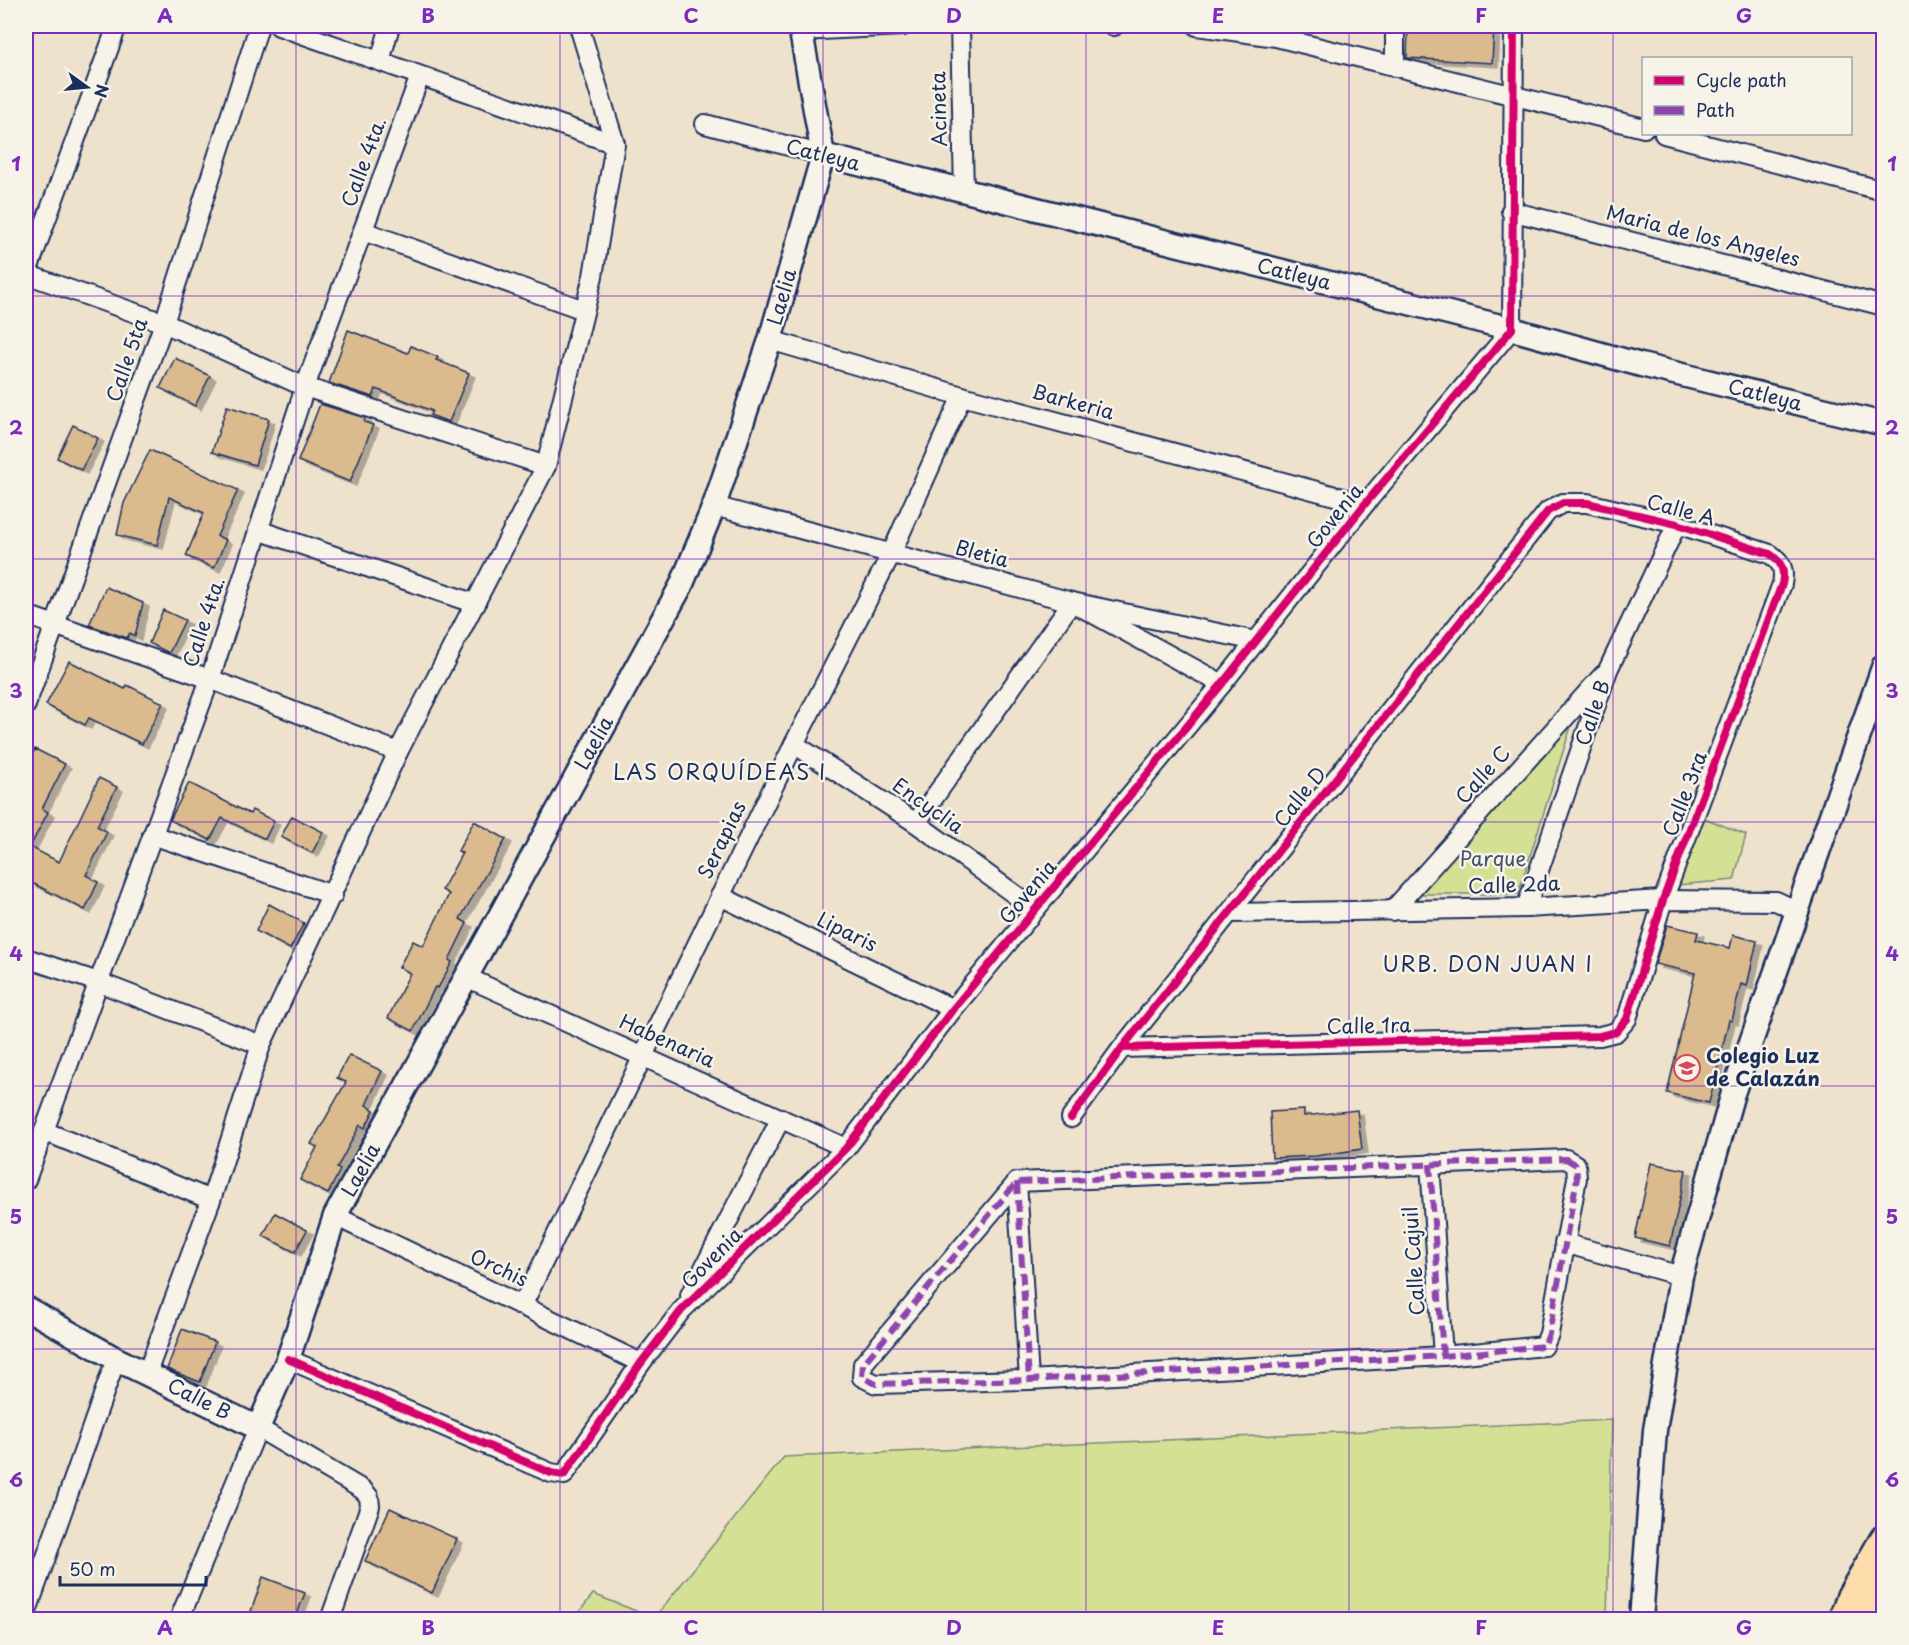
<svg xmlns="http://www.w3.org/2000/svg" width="1909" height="1645" font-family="'Playpen Sans',sans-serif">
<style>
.green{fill:#d4e194;stroke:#788879;stroke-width:1.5}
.building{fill:#dbba8d;stroke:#1b2f5e;stroke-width:1.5;filter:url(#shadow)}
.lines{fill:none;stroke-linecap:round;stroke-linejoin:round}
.minor-casing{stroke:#1b2f5e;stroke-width:22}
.tertiary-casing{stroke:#1b2f5e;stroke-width:27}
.primary-casing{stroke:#1b2f5e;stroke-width:32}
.minor{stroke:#f7f3e8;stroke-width:18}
.tertiary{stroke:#f7f3e8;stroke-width:22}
.primary{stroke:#fddcac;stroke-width:27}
.quiet{stroke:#8e44ad;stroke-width:6;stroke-dasharray:12 6;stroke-linecap:butt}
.cycleway-casing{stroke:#f7f3e8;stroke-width:11}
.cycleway{stroke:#d6006c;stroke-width:8}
.grid{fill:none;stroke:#7b2cbf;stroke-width:1.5;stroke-opacity:0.55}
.labels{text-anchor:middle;stroke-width:5;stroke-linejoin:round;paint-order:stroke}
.street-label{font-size:20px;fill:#1b2f5e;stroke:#f7f3e8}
.park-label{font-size:20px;fill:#405369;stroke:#f7f3e8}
.poi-label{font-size:20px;font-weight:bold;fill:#1b2f5e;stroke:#f7f3e8;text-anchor:start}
.neighbourhood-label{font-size:21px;letter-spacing:1.5px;fill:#1b2f5e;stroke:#f7f3e8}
.neatline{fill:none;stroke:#7b2cbf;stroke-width:2}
.grid-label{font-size:20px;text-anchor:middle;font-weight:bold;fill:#7b2cbf}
</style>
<defs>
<filter id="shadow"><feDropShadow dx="6" dy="4" stdDeviation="0" flood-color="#0004"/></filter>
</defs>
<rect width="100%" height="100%" fill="#efe2cd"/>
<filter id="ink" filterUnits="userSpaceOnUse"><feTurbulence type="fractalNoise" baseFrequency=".0167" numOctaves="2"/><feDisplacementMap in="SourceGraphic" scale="12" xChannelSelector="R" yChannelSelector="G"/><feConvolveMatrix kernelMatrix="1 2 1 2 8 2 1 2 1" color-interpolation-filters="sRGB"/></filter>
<g filter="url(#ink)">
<g class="green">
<polygon points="1580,698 1518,894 1421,894"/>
<polygon points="1702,817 1746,835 1734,880 1677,885"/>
<polygon points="1612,1420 1607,1619 574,1619 593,1594 654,1618 784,1457"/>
</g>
<g class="building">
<polygon points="1408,26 1494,26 1492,63 1407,58"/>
<polygon points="348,330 408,353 411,346 438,357 436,360 469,373 449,422 430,415 432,411 376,389 373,397 329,383"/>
<polygon points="175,358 210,376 195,406 160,388"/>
<polygon points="320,404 365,418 364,422 373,425 350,482 298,461"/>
<polygon points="227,406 269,419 255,465 212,452"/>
<polygon points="73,425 98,438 81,470 57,458"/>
<polygon points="150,450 238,490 217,536 226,540 214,568 186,556 204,513 169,497 157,545 117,535 124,503"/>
<polygon points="106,587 143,603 135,636 130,633 127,638 89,625"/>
<polygon points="163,610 185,620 169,653 149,643"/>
<polygon points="69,661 125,689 127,685 163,703 142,744 89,718 85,725 46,705"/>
<polygon points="35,749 65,764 42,809 48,812 30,847 59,862 99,778 117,787 97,826 107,832 86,875 98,882 85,910 26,880 26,802 32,790 26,786 26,769"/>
<polygon points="189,783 250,814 252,810 274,821 265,839 222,818 210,840 170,820"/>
<polygon points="292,816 323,832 312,853 281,837"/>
<polygon points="474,821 506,839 460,919 467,923 449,960 452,962 438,988 435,987 413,1031 388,1018 410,973 399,967 413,941 423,946 449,894 442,890 462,853 458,851"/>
<polygon points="269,904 304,923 290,949 256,931"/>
<polygon points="1667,925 1698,932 1696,940 1730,948 1733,935 1757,941 1747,986 1741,984 1732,1021 1729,1020 1709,1103 1667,1093 1695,973 1655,964"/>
<polygon points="349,1055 382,1071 366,1105 374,1110 365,1128 360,1125 337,1168 340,1170 328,1194 300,1180 317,1147 311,1144 346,1082 337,1078"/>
<polygon points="1304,1110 1304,1116 1357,1110 1362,1149 1316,1156 1272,1158 1270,1112"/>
<polygon points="1651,1163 1686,1170 1670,1246 1635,1238"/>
<polygon points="275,1213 307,1230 295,1252 263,1236"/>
<polygon points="182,1329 215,1342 200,1382 167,1369"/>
<polygon points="390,1508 457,1539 432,1593 365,1561"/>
<polygon points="263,1577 305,1593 295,1620 248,1620"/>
</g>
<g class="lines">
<defs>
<g id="minor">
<polyline points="279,26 615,144"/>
<polyline points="960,26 964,191"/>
<polyline points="1113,26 1114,26"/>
<polyline points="1197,26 1276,37 1644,128"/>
<polyline points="800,31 903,26"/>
<polyline points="380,61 390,26"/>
<polyline points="1395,67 1395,26"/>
<polyline points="705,124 823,155"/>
<polyline points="1664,134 1884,191"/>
<polyline points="1511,211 1884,306"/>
<polyline points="363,231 584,310"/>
<polyline points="26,274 164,323 305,387 546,466"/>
<polyline points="26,275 117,26"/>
<polyline points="770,340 962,396 1365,504"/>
<polyline points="714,506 1072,602 1222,684"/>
<polyline points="258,530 476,604"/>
<polyline points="26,615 210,679 398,752"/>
<polyline points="26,705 164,323 259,26"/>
<polyline points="794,744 916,823 1035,909"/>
<polyline points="916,823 1072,602 1256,641"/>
<polyline points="152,835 333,895"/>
<polyline points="720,896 953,1009"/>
<polyline points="1526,908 1608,670 1677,524"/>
<polyline points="1392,911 1603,675"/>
<polyline points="1230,913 1526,908 1663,900 1776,901 1797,911"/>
<polyline points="26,958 98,982 261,1045"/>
<polyline points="468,978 846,1148"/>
<path d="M1071,1118l51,-70 426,-537 15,-8h24l90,21 93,30c12,8 15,16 12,30l-119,316 -36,119 -11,13 -16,4 -478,12"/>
<polyline points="44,1131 211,1200"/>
<polygon points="1566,1159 1576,1165 1577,1178 1549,1334 1544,1346 1443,1356 1029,1380 876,1384 862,1377 863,1364 1017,1182"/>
<polyline points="1430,1164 1443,1356"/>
<polyline points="26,1180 210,679 305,387 420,76"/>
<polyline points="1017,1182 1029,1380"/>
<polyline points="335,1216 641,1363"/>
<polyline points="1564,1243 1681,1276"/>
<polyline points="690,1295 781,1118"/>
<polyline points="523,1304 794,744 892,552 962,396"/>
<polyline points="288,1359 551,1473 564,1475 641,1363 681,1311 846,1148 953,1009 1222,684 1365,504 1512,329 1514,26"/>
<polyline points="147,1373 211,1200 261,1045 398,752 546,466 593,276 615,144 579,26"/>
<polyline points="26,1614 116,1359"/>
<polyline points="179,1620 258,1428 363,1490 369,1497 370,1506 330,1620"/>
</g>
<g id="tertiary">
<polyline points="823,155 1512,329 1641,365 1884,424"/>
<polyline points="26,1308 116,1359 258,1428 288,1359 335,1216 681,586 714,506 770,340 823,155 800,26"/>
<polyline points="1641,1620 1655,1430 1681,1276 1733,1093 1884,665"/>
</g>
<g id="primary">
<polyline points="1842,1620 1851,1596 1884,1539"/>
<polyline points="1865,1620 1876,1565"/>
</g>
</defs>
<use href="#minor" class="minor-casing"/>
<use href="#tertiary" class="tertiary-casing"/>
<use href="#primary" class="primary-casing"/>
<use href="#minor" class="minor"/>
<use href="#tertiary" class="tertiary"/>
<use href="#primary" class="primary"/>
<g class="quiet">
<polygon points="1566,1159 1576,1165 1577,1178 1549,1334 1544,1346 1443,1356 1029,1380 876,1384 862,1377 863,1364 1017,1182"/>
<polyline points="1430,1164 1443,1356"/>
<polyline points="1017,1182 1029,1380"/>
</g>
<defs>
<g id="cycleway">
<path d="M1071,1118l51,-70 426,-537 15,-8h24l90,21 93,30c12,8 15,16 12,30l-119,316 -36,119 -11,13 -16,4 -478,12"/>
<polyline points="288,1359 551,1473 564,1475 641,1363 681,1311 846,1148 953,1009 1222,684 1365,504 1512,329 1514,26"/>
</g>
</defs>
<use href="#cycleway" class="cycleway-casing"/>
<use href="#cycleway" class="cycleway"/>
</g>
</g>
<path class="grid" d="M296,26v1594M560,26v1594M823,26v1594M1086,26v1594M1349,26v1594M1613,26v1594M26,296h1858M26,559h1858M26,822h1858M26,1086h1858M26,1349h1858"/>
<defs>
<symbol id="school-ring" viewBox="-11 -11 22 22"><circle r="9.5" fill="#f7f3e8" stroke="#d1495b" stroke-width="1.5"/><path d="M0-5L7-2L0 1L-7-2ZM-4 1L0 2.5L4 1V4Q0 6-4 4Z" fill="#d1495b"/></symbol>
</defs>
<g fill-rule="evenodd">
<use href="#school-ring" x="1672" y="1053" width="30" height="30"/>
</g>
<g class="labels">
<g class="street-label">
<text transform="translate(939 109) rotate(-91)" y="7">Acineta</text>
<text transform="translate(823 155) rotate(14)" y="7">Catleya</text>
<text transform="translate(364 162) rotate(-70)" y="7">Calle 4ta.</text>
<text transform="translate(1703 236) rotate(14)" y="7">Maria de los Angeles</text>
<text transform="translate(1294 274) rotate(14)" y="7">Catleya</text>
<text transform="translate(782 297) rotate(-74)" y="7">Laelia</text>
<text transform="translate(127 360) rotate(-71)" y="7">Calle 5ta</text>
<text transform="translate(1765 395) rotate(14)" y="7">Catleya</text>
<text transform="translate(1073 402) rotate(15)" y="7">Barkeria</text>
<text transform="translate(1681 510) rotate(15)" y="7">Calle A</text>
<text transform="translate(1335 516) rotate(-51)" y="7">Govenia</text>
<text transform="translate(982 554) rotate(15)" y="7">Bletia</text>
<text transform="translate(204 622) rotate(-72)" y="7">Calle 4ta.</text>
<text transform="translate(1593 713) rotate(-71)" y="7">Calle B</text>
<text transform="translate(594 743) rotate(-61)" y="7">Laelia</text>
<text transform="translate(1483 775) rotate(-48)" y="7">Calle C</text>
<text transform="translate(1685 794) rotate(-69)" y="7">Calle 3ra</text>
<text transform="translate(1300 797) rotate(-52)" y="7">Calle D</text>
<text transform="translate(928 806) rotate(35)" y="7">Encyclia</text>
<text transform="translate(722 840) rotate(-64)" y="7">Serapias</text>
<text transform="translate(1514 885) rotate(-2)" y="7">Calle 2da</text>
<text transform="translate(1028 892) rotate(-50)" y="7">Govenia</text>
<text transform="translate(847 932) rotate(26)" y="7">Liparis</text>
<text transform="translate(1369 1026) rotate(-1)" y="7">Calle 1ra</text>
<text transform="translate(667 1041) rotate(24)" y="7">Habenaria</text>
<text transform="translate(361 1170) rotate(-61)" y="7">Laelia</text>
<text transform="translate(712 1258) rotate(-45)" y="7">Govenia</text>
<text transform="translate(1414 1261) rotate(-94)" y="7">Calle Cajuil</text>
<text transform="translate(499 1268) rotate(25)" y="7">Orchis</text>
<text transform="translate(199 1399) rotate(27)" y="7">Calle B</text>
</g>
<g class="park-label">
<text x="1493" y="866">Parque</text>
</g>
<g class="poi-label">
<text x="1706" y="1063">Colegio Luz<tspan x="1706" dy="23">de Calazán</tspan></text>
</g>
<g class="neighbourhood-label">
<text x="720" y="780">LAS ORQUÍDEAS I</text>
<text x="1488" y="972">URB. DON JUAN I</text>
</g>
</g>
<rect width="1909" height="1645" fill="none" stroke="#f7f3e8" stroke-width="66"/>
<rect x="1642" y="57" width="210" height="78" fill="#f7f3e8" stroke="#9fa5b1" stroke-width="1.5"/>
<rect x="1654" y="76" width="30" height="9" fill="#d6006c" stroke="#9fa5b1" stroke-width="1.5"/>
<text x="1696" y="87" font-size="18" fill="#1b2f5e">Cycle path</text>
<rect x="1654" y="106" width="30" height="9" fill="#8e44ad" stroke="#9fa5b1" stroke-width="1.5"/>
<text x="1696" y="117" font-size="18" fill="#1b2f5e">Path</text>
<g transform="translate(87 87) rotate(105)" stroke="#f7f3e8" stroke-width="4.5" paint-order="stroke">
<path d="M0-4.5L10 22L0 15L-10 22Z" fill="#1b2f5e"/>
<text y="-9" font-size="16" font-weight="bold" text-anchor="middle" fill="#1b2f5e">N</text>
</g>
<path d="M60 1576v9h146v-9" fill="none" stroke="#1b2f5e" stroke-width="3"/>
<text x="69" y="1576" font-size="18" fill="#1b2f5e" stroke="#f7f3e8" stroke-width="4.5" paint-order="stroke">50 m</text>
<rect x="33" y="33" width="1843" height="1579" class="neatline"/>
<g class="grid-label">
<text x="165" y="23">A</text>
<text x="428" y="23">B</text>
<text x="691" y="23">C</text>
<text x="954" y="23">D</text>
<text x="1218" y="23">E</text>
<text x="1481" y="23">F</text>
<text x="1744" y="23">G</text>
<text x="16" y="171">1</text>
<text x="1892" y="171">1</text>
<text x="16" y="435">2</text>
<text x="1892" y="435">2</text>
<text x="16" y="698">3</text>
<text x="1892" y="698">3</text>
<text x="16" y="961">4</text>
<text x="1892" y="961">4</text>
<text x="16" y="1224">5</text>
<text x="1892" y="1224">5</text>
<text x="16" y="1487">6</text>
<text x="1892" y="1487">6</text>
<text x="165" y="1635">A</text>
<text x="428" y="1635">B</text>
<text x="691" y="1635">C</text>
<text x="954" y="1635">D</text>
<text x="1218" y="1635">E</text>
<text x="1481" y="1635">F</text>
<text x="1744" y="1635">G</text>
</g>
</svg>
